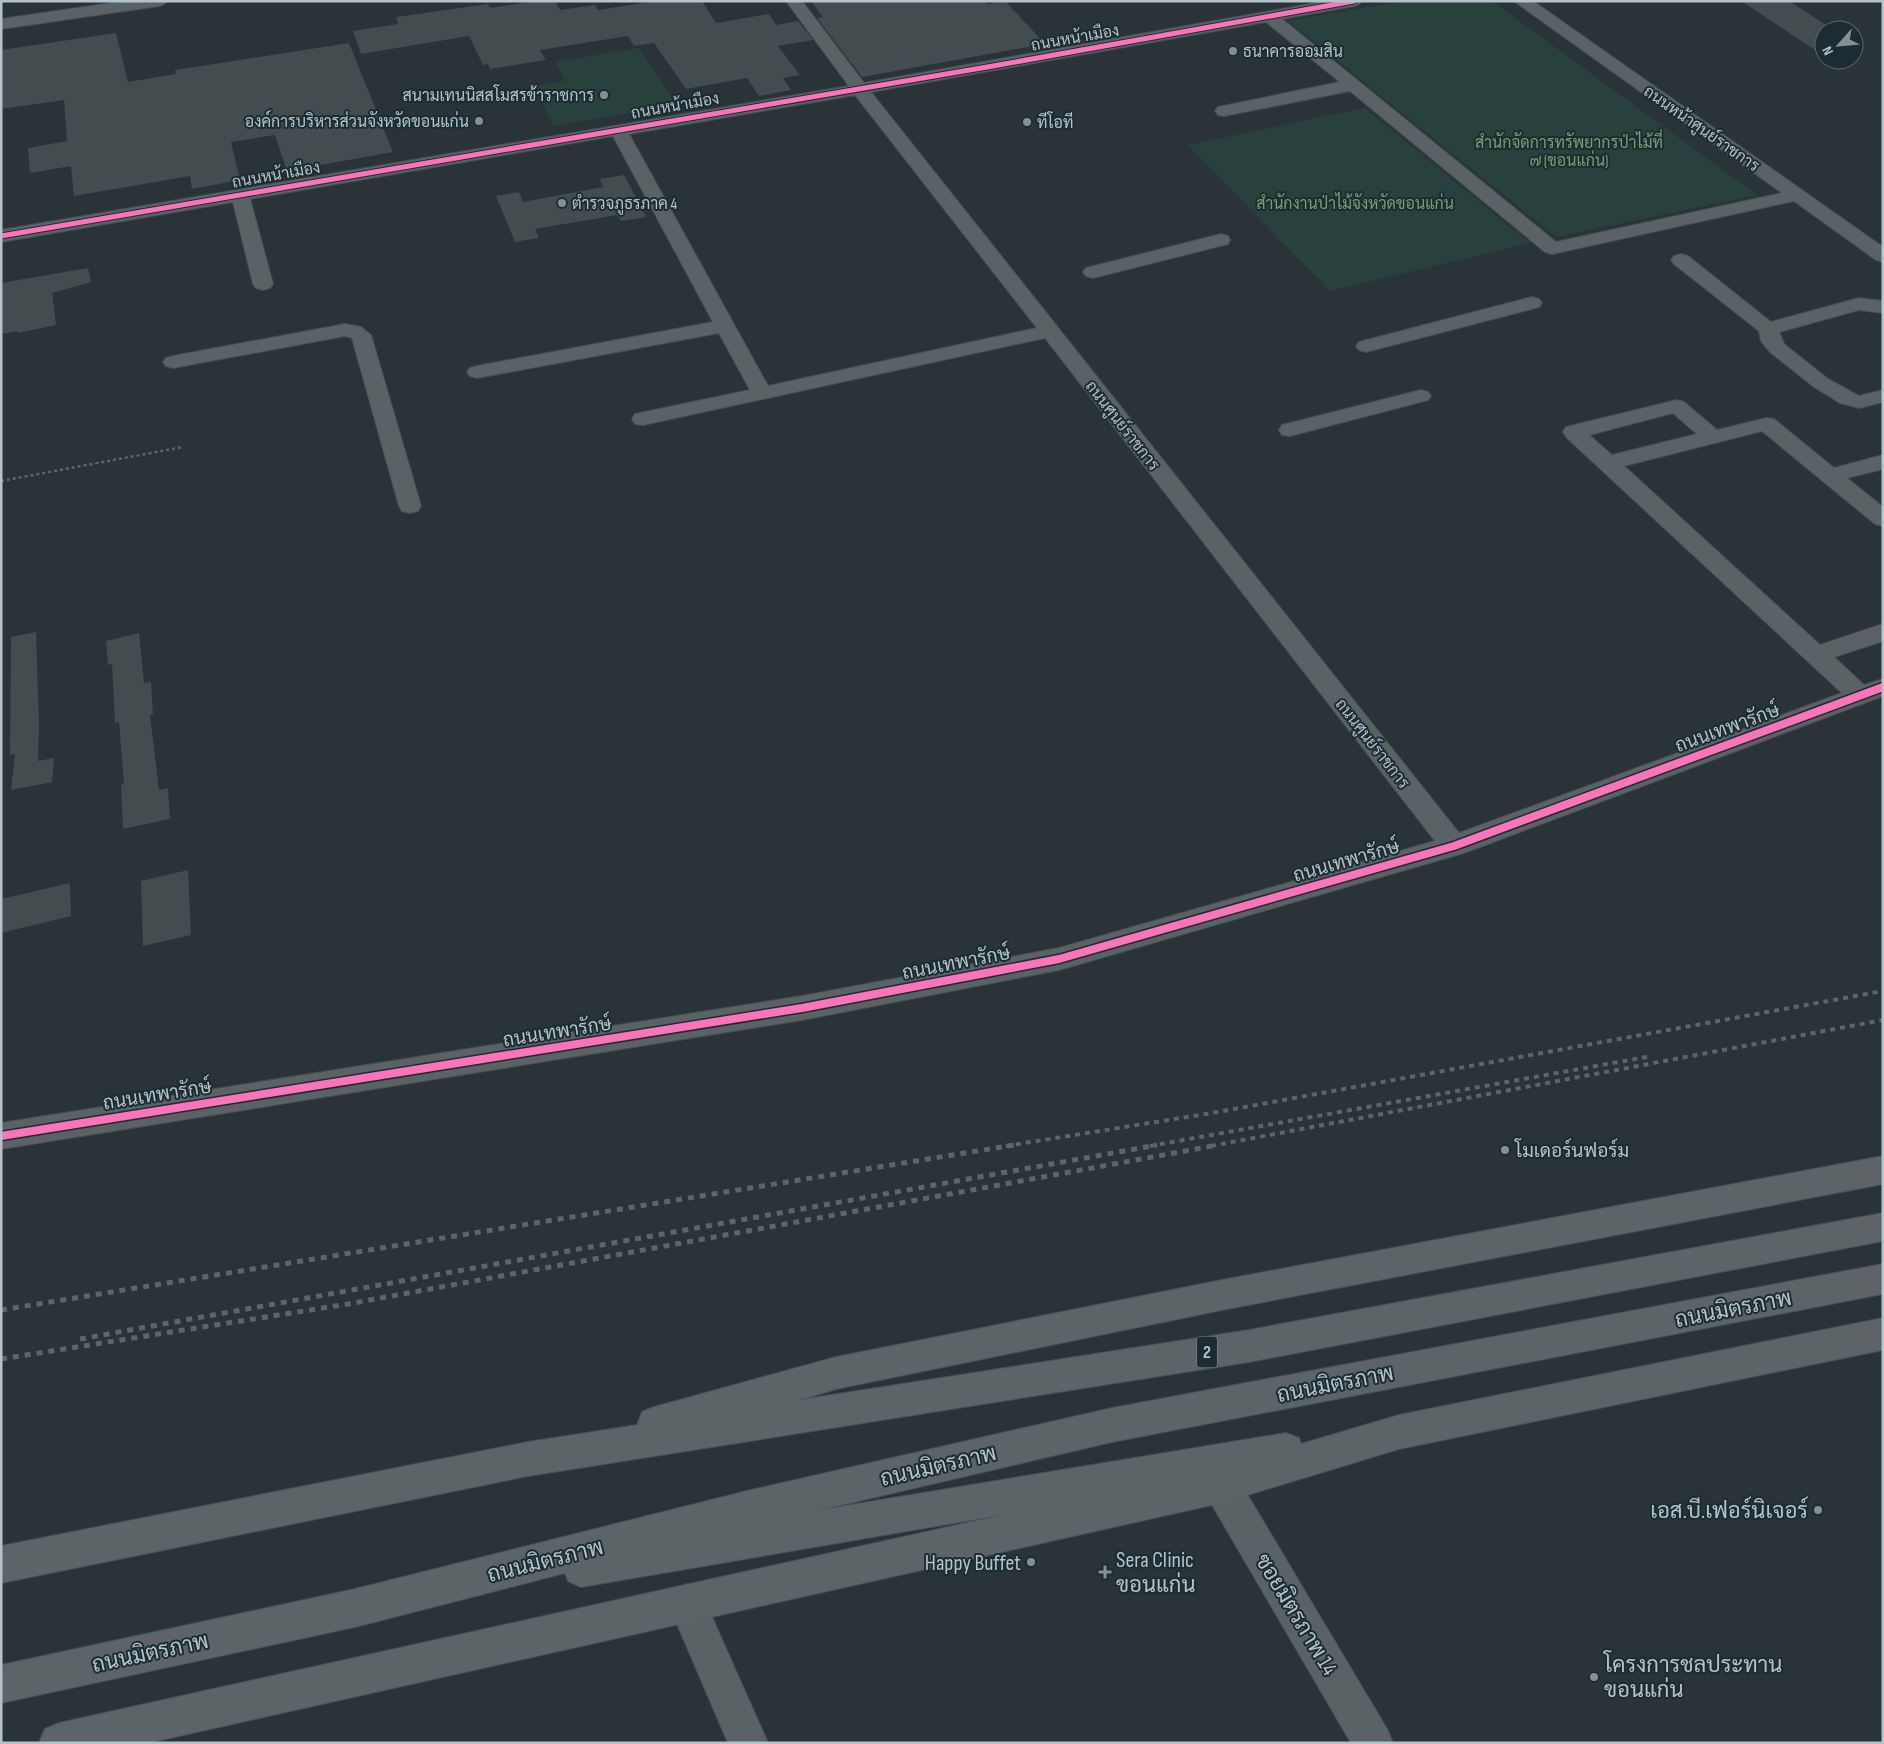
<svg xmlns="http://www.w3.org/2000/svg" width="1884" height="1744" font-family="'Sofia Sans Condensed',Sarabun,sans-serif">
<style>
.green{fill:#29413d}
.building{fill:#434c4f}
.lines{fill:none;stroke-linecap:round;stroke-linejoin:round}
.minor-casing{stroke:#484f53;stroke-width:2}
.major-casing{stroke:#485055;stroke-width:2}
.path{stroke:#5e666a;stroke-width:2.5;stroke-dasharray:3 3;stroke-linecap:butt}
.minor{fill:#5a6266;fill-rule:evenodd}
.major{fill:#5c6468;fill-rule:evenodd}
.rail-far1{stroke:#5e656a;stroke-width:4;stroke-dasharray:5 5;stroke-linecap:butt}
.rail{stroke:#5e656a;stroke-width:5;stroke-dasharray:6 6;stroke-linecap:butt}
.cycleway-far1-casing{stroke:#1d2c33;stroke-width:7}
.cycleway-casing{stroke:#1d2c33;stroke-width:11}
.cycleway-far1{stroke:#fb73b8;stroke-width:5}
.cycleway{stroke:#fb73b8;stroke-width:8}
.poi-dot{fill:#849096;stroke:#1d2c33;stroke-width:2}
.labels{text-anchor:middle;stroke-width:4;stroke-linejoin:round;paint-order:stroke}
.far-street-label{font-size:16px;fill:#b4c2c9;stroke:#1d2c33}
.far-poi-label{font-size:16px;fill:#b4c2c9;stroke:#1d2c33;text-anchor:start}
.far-park-label{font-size:16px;fill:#73a072;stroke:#1d2c33}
.shield{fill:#1d2c33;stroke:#87959c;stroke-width:1}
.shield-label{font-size:18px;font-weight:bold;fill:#b4c2c9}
.street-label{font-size:19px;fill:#b4c2c9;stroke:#1d2c33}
.poi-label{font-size:19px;fill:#b4c2c9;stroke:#1d2c33;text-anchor:start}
.near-street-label{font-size:22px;fill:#b4c2c9;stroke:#1d2c33}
.near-poi-label{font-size:22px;fill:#b4c2c9;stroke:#1d2c33;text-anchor:end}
</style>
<rect width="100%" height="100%" fill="#2a3438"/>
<g class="green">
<polygon points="1404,1 1492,1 1757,195 1556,237 1288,21"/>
<polygon points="639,48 677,104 554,126 533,86 565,81 555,62"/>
<polygon points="1365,108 1530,243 1330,291 1188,145"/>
</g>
<g class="building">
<polygon points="537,1 555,1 560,10 595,5 598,10 656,1 702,1 716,23 769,14 776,25 798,21 813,40 778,46 800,75 783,78 791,90 759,96 747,78 686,89 654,43 634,46 628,36 540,50 546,60 490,69 488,64 483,65 469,36 361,54 353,31 398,24 396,17 488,4 490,8"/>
<polygon points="811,1 985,1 988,4 1005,1 1045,44 862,77 817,18 823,17"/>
<polygon points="1741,1 1789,1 1834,30 1824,30 1824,56"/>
<polygon points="116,33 128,82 176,74 175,70 349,43 393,152 287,171 275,135 231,142 240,180 192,189 190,176 74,196 71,166 30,173 28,148 67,141 64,100 1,109 1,50"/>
<polygon points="624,175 646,217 621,221 617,215 535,229 539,238 515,242 496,196 519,192 523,202 603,187 600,179"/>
<polygon points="88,268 91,282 52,293 56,325 18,333 18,331 1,334 1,283"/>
<polygon points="36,632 39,725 38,761 54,758 52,782 11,790 15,754 10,755 11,637"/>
<polygon points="139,633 144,683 151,682 153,715 150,715 159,790 168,788 170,819 123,829 121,785 124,784 119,722 115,723 112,664 108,665 106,641"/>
<polygon points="188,870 191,935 143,946 141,881"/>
<polygon points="70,883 71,916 1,933 1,899"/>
</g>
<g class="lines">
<defs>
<g id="minor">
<polygon points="125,1 167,1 164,4 159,6 1,29 1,19"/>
<path d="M786,1h16l62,82 463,-82h35l-3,3 -5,2 -72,13 274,223 226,-49 -268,-192h19l350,246v15l-7,-2 -82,-59 -242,53 -7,-2 -195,-161 -126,25 -6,-1 -3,-4 3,-4 122,-25 -74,-60 -395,70 588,741 383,-140 -276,-256 -3,-5 3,-5 111,-27 7,2 33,28 49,-12 8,1 60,49 49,-13v14l-36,9 36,29v19l-8,-2 -113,-93 -138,35 196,179 63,-21v17l-49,16 30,28 19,-6v17l-419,157 -405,117 -257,50 -801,129v-26l801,-127 257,-48 376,-107 -390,-503 -402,87 -8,-1 -3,-5 3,-5 115,-24 -31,-57 -242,45 -7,-2 -3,-4 3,-4 7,-2 236,-44 -100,-186 -363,63 23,85 -3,4 -7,2 -7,-2 -3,-4 -20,-82 -232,40v-12l848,-144zM855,95l182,233 -269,58 -139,-252zM1673,413l24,21 -85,21 -23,-20z"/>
<polygon points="1221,234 1228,236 1230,240 1228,244 1093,278 1086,276 1083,272 1086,268"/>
<polygon points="1681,254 1688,256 1771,322 1859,298 1883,301 1883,313 1859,310 1779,332 1784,344 1828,379 1859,396 1883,390 1883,402 1859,408 1840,403 1814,387 1770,352 1761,341 1759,331 1674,264 1671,260 1674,256"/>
<polygon points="1532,297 1539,299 1542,303 1539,307 1366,352 1359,350 1356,346 1359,342"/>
<polygon points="345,324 361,327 371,335 421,506 418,511 410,513 402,511 399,506 352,338 345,336 173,368 166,366 163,362 166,358 173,356"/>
<polygon points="1421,390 1428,392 1431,396 1428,400 1290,436 1282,435 1279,430 1282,425"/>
<polygon points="1221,1467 1234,1472 1387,1729 1393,1743 1351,1743 1208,1498 1203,1485 1208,1472"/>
<polygon points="687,1584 700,1590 768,1743 728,1743 668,1603 674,1590"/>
</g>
<g id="major">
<polygon points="1883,1156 1883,1184 1222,1310 836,1389 799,1400 1249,1330 1883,1213 1883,1241 1249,1362 528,1476 1,1583 1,1546 528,1442 637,1425 642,1412 654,1407 836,1357 1222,1280"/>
<polygon points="1883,1264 1883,1294 1112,1442 820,1510 1286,1433 1299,1438 1301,1444 1399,1415 1883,1318 1883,1350 1399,1449 1221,1503 148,1743 39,1743 45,1729 59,1723 1007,1514 581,1587 568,1581 565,1573 355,1627 1,1703 1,1665 355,1589 751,1490 1112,1408"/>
</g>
</defs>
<use href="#minor" class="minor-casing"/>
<use href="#major" class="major-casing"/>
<polyline class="path" points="1,481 183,447"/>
<use href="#minor" class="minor"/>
<use href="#major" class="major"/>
<g class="rail-far1">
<polyline points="1006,1146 1212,1113 1883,991"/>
<polyline points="1150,1146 1652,1056"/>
<polyline points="1211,1146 1883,1020"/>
</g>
<g class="rail">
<polyline points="1,1310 1014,1145"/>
<polyline points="80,1339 1157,1145"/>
<polyline points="1,1359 348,1304 1218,1145"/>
</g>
<defs>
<polyline id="cycleway-far1" points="1,236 993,66 1354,1"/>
<polyline id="cycleway" points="1,1136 802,1008 1059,959 1454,846 1883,687"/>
</defs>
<use href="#cycleway-far1" class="cycleway-far1-casing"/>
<use href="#cycleway" class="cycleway-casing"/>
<use href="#cycleway-far1" class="cycleway-far1"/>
<use href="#cycleway" class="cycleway"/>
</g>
<g class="poi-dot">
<circle cx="1233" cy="51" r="5"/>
<circle cx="604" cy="95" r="5"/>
<circle cx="479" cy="121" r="5"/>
<circle cx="1027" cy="122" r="5"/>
<circle cx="562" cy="203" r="5"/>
<circle cx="1505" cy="1150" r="5"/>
<circle cx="1818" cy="1510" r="5"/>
<circle cx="1031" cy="1562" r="5"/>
<path d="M1102.5 1564.5h5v5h5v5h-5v5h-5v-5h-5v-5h5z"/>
<circle cx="1594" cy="1677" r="5"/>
</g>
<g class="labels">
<g class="far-street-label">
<text transform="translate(1075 37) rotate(-10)" y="6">ถนนหน้าเมือง</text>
<text transform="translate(675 105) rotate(-10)" y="6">ถนนหน้าเมือง</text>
<text transform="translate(1702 128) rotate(35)" y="6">ถนนหน้าศูนย์ราชการ</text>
<text transform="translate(276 174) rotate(-10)" y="6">ถนนหน้าเมือง</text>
<text transform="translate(1123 425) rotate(52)" y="6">ถนนศูนย์ราชการ</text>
<text transform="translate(1373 743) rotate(52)" y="6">ถนนศูนย์ราชการ</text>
</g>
<g class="far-poi-label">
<text x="1243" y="57">ธนาคารออมสิน</text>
<text x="594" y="101" text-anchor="end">สนามเทนนิสสโมสรข้าราชการ</text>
<text x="469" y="127" text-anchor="end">องค์การบริหารส่วนจังหวัดขอนแก่น</text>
<text x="1037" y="128">ทีโอที</text>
<text x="572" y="209">ตำรวจภูธรภาค 4</text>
</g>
<g class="far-park-label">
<text x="1569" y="148">สำนักจัดการทรัพยากรป่าไม้ที่<tspan x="1569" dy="18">๗ (ขอนแก่น)</tspan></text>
<text x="1355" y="209">สำนักงานป่าไม้จังหวัดขอนแก่น</text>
</g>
<rect class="shield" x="1197" y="1336.5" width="20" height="31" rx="4"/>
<g class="shield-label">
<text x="1207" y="1358">2</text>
</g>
<g class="street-label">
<text transform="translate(1727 727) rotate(-20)" y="7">ถนนเทพารักษ์</text>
<text transform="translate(1346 860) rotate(-16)" y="7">ถนนเทพารักษ์</text>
<text transform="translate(956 962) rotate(-11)" y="7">ถนนเทพารักษ์</text>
<text transform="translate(557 1031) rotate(-9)" y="7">ถนนเทพารักษ์</text>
<text transform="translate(157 1094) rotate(-9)" y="7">ถนนเทพารักษ์</text>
</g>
<g class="poi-label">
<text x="1515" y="1157">โมเดอร์นฟอร์ม</text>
</g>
<g class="near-street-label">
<text transform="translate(1733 1308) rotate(-11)" y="8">ถนนมิตรภาพ</text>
<text transform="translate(1335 1383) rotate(-11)" y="8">ถนนมิตรภาพ</text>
<text transform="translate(938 1465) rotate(-13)" y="8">ถนนมิตรภาพ</text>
<text transform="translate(545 1560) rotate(-14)" y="8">ถนนมิตรภาพ</text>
<text transform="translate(1297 1614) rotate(59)" y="8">ซอยมิตรภาพ 14</text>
<text transform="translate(150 1652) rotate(-12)" y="8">ถนนมิตรภาพ</text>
</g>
<g class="near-poi-label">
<text x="1808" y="1518">เอส.บี.เฟอร์นิเจอร์</text>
<text x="1116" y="1567" text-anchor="start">Sera Clinic<tspan x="1116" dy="25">ขอนแก่น</tspan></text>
<text x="1021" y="1570">Happy Buffet</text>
<text x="1604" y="1672" text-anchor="start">โครงการชลประทาน<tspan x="1604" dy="25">ขอนแก่น</tspan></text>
</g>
</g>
<rect width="1884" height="1744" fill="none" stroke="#b4c2c9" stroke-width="5"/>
<g transform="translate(1839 45) rotate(243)"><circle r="24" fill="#1d2c33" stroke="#59686f"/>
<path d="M0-4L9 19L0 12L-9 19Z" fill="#849096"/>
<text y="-8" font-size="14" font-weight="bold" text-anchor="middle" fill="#b4c2c9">N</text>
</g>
</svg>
